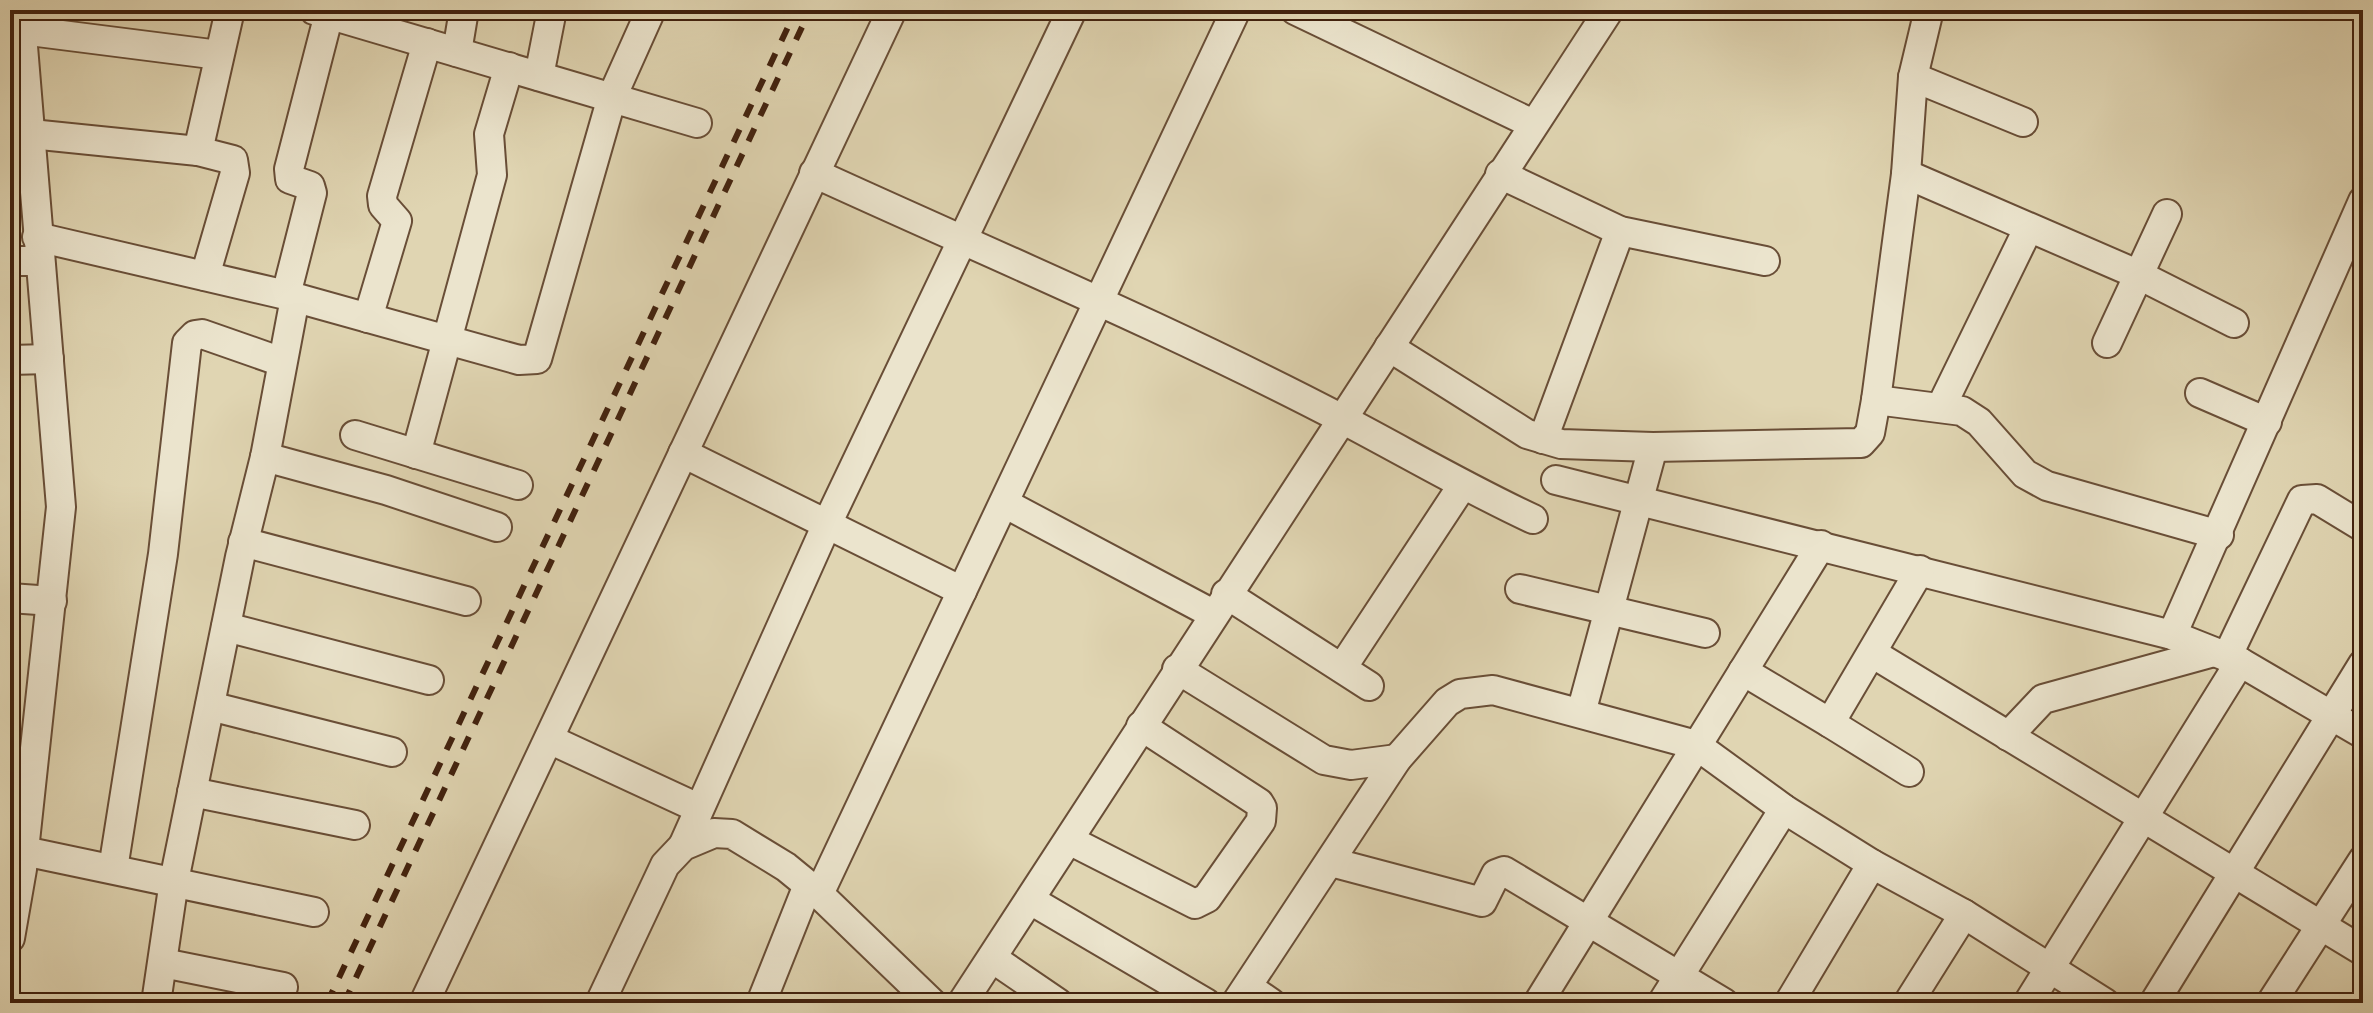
<svg xmlns="http://www.w3.org/2000/svg" width="2373" height="1013" font-family="Vollkorn,serif">
<style>
.lines{fill:none;stroke-linecap:round;stroke-linejoin:round}
.minor-casing{stroke:#694e37;stroke-width:32}
.minor{stroke:#ebe4cd;stroke-width:28}
.rail{stroke:#41210e;stroke-width:6;stroke-dasharray:14 14;stroke-linecap:butt}
</style>
<rect width="100%" height="100%" fill="#e0d5b2"/>
<filter id="stains"><feTurbulence type="fractalNoise" baseFrequency=".0025" numOctaves="4"/><feColorMatrix values="0 0 0 0 .2 0 0 0 0 .09 0 0 0 0 .02 0 0 0 .5 -.17"/></filter>
<radialGradient id="worn" r=".72"><stop offset=".6" stop-color="#630" stop-opacity="0"/><stop offset="1" stop-color="#630" stop-opacity=".3"/></radialGradient>
<g class="lines">
<defs>
<g id="minor">
<polyline points="314,10 697,123"/>
<polyline points="1295,10 1533,124"/>
<polyline points="22,30 219,55"/>
<polyline points="457,52 464,10"/>
<polyline points="539,76 552,10"/>
<polyline points="1913,77 2023,122"/>
<polyline points="31,134 198,151 233,160 235,173 205,276"/>
<polyline points="198,151 230,10"/>
<path d="M814,173c177,81 358,157 530,247 63,33 124,69 189,99"/>
<polyline points="1500,174 1620,231 1765,261"/>
<polyline points="1906,174 2137,274 2234,323"/>
<polyline points="37,237 286,295 519,360 537,359 612,97 651,10"/>
<polyline points="10,261 40,261"/>
<polyline points="286,295 312,193 310,186 290,179 289,169 329,14"/>
<polyline points="368,318 397,221 383,205 382,196 427,43"/>
<polyline points="2107,343 2167,214"/>
<polyline points="1389,347 1527,434 1561,444 1653,447 1861,443 1870,433 1876,400 1906,174 1913,77 1929,10"/>
<polyline points="10,360 49,359"/>
<polyline points="2200,393 2267,422"/>
<polyline points="1876,400 1962,411 1979,422 2025,474 2047,486 2219,535"/>
<polyline points="1941,407 2028,229"/>
<polyline points="355,435 518,485"/>
<polyline points="1543,439 1620,231"/>
<polyline points="683,453 962,591"/>
<polyline points="416,454 492,175 489,134 509,67"/>
<polyline points="265,457 386,490 497,527"/>
<polyline points="1556,480 2172,635 2240,662 2363,734"/>
<polyline points="1004,503 1213,614"/>
<polyline points="243,542 466,601"/>
<polyline points="1520,589 1705,633"/>
<polyline points="1226,594 1369,686"/>
<polyline points="10,598 52,601"/>
<polyline points="226,627 429,680"/>
<polyline points="2172,635 2363,201"/>
<polyline points="1872,653 2363,951"/>
<polyline points="2227,657 2302,500 2317,499 2363,527"/>
<polyline points="1342,668 1462,486"/>
<polyline points="1177,669 1324,760 1351,765 1397,759"/>
<polyline points="1743,671 1830,723 1920,570"/>
<polyline points="210,706 392,752"/>
<polyline points="1581,713 1653,447"/>
<polyline points="1830,723 1909,772"/>
<polyline points="2008,736 2043,699 2210,653"/>
<polyline points="549,739 698,808"/>
<polyline points="192,792 355,825"/>
<polyline points="1069,840 1195,904 1207,898 1261,821 1262,808 1259,803 1141,726"/>
<polyline points="683,846 827,524 1072,10"/>
<polyline points="24,851 314,912"/>
<polyline points="1331,862 1482,902 1496,874 1504,871 1724,1003"/>
<polyline points="113,869 163,554 187,343 195,335 202,334 282,362"/>
<polyline points="819,894 1236,10"/>
<polyline points="1032,901 1206,1003"/>
<polyline points="10,938 22,869 61,507 20,10"/>
<polyline points="992,958 1058,1003"/>
<polyline points="163,963 283,987"/>
<polyline points="1248,987 1271,1003"/>
<polyline points="156,1003 174,881 240,557 265,457 295,298"/>
<polyline points="424,1003 892,10"/>
<polyline points="600,1003 665,865 683,846 714,833 732,834 786,867 819,894 932,1003"/>
<polyline points="761,1003 808,885"/>
<polyline points="962,1003 1609,10"/>
<polyline points="1236,1003 1397,759 1447,702 1460,694 1493,690 1696,745 1784,809 1872,864 1964,914 2105,1003"/>
<polyline points="1538,1003 1821,545"/>
<polyline points="1662,1003 1784,809"/>
<polyline points="1789,1003 1872,864"/>
<polyline points="1908,1003 1964,914"/>
<polyline points="2028,1003 2240,662"/>
<polyline points="2154,1003 2363,664"/>
<polyline points="2271,1003 2363,860"/>
</g>
</defs>
<use href="#minor" class="minor-casing"/>
<use href="#minor" class="minor"/>
<g class="rail">
<polyline points="327,1003 796,10"/>
<polyline points="344,1003 810,10"/>
</g>
</g>
<rect width="2373" height="1013" fill="none" stroke="#e0d5b2" stroke-width="40"/>
<rect x="12" y="12" width="2349" height="989" fill="none" stroke="#41210e" stroke-width="4"/>
<rect x="20" y="20" width="2333" height="973" fill="none" stroke="#41210e" stroke-width="2"/>
<rect width="100%" height="100%" filter="url(#stains)"/>
<rect width="100%" height="100%" fill="url(#worn)"/>
</svg>
